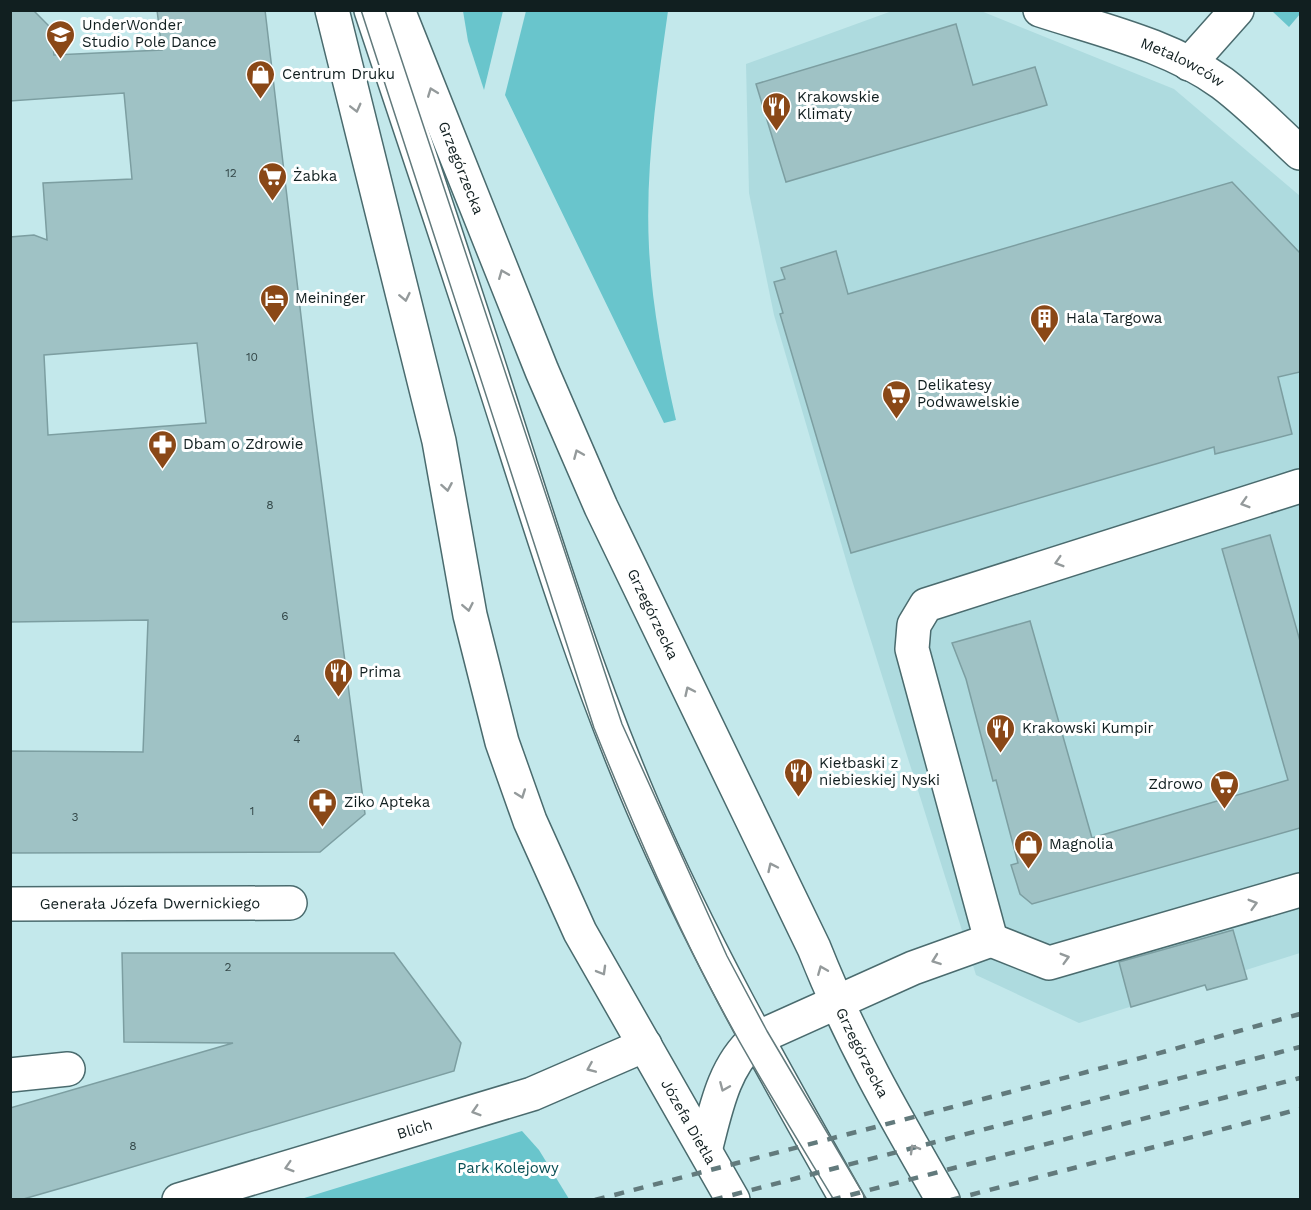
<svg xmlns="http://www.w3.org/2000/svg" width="1311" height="1210" font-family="'Work Sans',sans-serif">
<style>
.built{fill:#aedbdf}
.green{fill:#69c5cc}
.building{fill:#9fc2c5;stroke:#7c9ea1;stroke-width:1.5;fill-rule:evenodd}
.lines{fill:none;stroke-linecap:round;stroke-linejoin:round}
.minor-casing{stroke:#4a6b6e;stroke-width:36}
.minor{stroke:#fff;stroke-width:33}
.tram{stroke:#627a7c;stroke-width:1.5}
.rail{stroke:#627a7c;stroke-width:4.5;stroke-dasharray:10 10;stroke-linecap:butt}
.oneway{stroke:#949a9b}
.labels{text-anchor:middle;stroke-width:6;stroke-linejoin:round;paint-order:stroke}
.number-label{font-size:12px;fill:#344849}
.poi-label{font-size:15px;fill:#111f20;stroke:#fff;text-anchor:start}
.street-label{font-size:15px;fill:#111f20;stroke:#fff}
.park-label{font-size:15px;fill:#074f54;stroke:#fff}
</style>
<rect width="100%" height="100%" fill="#c3e8eb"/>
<polygon class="built" points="892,11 981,11 1174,89 1300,196 1300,953 1079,1023 976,975 851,577 774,315 749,193 746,64"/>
<g class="green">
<polygon points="463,11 503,11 484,90 468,41"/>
<path d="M526,11h142c-11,78 -23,158 -19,237 3,58 14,115 27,172l-12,3 -159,-328z"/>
<polygon points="1272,11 1300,11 1300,14 1289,27"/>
<polygon points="522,1131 539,1150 569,1199 301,1199"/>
</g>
<g class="building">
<path d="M10,10h23l18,18 3,27 108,-5 -5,-40h108l48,408 52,396 -45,38 -310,1v-102l133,1 5,-132 -138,2v-385l24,-2 13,5 -4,-57 89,-4 -8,-86 -114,8zM197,343l9,80 -158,12 -4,-80z"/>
<polygon points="956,24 973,85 1035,67 1047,105 786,182 756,84"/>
<polygon points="1232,182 1300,253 1300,372 1278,377 1292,434 1215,454 1214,447 851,553 780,314 783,313 774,282 785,279 781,268 836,251 848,294"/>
<polygon points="1270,535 1300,641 1300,828 1032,904 1020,894 1011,865 1018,863 996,780 993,781 966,679 952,643 1030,621 1092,838 1288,780 1222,549"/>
<polygon points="1233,930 1247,979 1207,990 1205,985 1131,1007 1119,962"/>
<polygon points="122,953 394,953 461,1043 454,1071 72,1185 20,1200 10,1200 10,1108 233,1043 124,1042"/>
</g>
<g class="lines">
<defs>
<g id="minor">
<path id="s1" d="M332,10l107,431 31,174 32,127 28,79 50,111 153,268"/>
<path d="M371,10c39,117 78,233 116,350 48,149 93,300 155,445 58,136 132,266 205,395"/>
<path id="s2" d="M398,10l144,361 59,136 213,441c36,91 80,167 129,252"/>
<path id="s3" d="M1040,10c61,20 129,35 182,73 28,21 53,47 78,70"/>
<polyline points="1189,64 1237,10"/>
<path id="s4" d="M10,904l280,-1"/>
<polyline points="991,940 912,649 914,625 926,605 1300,486"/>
<polyline points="991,940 1049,963 1300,890"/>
<polyline points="10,1075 68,1069"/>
<path d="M706,1147c10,-39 18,-81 49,-108l158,-71 78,-28"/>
<path id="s5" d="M179,1200l353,-106 113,-49"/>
</g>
</defs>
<use href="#minor" class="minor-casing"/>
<use href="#minor" class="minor"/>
<g class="tram">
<path d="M361,10l233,718c33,82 67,163 107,242 40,79 87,154 133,230"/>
<polyline points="385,10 622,724 727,956 767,1031 867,1200"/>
</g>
<g class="rail">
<polyline points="595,1200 1156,1054 1300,1014"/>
<polyline points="713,1200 1300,1047"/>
<polyline points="831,1200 1300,1078"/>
<polyline points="951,1200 1300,1109"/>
</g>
</g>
<defs><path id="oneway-chevron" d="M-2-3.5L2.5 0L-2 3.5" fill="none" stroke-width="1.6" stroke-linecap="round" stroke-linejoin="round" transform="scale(1.5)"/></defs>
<g class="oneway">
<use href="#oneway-chevron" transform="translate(432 92) rotate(-111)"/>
<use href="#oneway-chevron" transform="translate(356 108) rotate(76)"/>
<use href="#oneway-chevron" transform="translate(503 274) rotate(-112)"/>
<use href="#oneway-chevron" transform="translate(405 297) rotate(78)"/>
<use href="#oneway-chevron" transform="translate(578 454) rotate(-113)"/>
<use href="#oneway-chevron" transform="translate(447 487) rotate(80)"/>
<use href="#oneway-chevron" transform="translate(1245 503) rotate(163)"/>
<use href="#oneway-chevron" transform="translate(1059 562) rotate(163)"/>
<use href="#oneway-chevron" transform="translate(468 607) rotate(79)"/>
<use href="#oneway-chevron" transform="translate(689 691) rotate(-115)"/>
<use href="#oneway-chevron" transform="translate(521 794) rotate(70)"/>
<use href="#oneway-chevron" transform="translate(772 867) rotate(-115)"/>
<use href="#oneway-chevron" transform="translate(1253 904) rotate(-16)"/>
<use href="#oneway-chevron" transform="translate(1065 958) rotate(-16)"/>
<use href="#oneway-chevron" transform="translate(936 960) rotate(160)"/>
<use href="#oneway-chevron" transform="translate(822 970) rotate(-112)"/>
<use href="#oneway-chevron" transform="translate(602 971) rotate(60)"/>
<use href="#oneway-chevron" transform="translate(591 1068) rotate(157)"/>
<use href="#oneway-chevron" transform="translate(724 1087) rotate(113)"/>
<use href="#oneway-chevron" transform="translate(476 1111) rotate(163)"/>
<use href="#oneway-chevron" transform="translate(914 1149) rotate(-120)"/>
<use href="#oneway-chevron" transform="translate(289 1167) rotate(163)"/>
</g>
<defs>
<symbol id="school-pin" viewBox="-11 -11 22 30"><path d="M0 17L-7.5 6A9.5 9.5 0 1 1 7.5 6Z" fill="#8a4817" stroke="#fff"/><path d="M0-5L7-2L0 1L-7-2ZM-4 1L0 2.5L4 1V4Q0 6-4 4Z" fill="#fff"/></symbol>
<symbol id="shop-pin" viewBox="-11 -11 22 30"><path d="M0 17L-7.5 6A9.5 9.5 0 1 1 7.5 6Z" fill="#8a4817" stroke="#fff"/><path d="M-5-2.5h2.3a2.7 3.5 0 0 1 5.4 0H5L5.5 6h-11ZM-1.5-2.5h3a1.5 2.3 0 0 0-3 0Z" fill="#fff"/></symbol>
<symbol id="restaurant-pin" viewBox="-11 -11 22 30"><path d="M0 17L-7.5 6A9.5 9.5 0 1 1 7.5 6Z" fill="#8a4817" stroke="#fff"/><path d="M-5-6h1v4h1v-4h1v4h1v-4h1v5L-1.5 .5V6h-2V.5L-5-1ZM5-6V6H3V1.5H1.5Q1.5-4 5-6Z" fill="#fff"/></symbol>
<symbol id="supermarket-pin" viewBox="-11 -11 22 30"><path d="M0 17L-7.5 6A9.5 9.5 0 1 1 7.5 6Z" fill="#8a4817" stroke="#fff"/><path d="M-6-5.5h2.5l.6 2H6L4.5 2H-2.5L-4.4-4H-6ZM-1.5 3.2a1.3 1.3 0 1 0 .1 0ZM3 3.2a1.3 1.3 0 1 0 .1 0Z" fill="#fff"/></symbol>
<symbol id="hotel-pin" viewBox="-11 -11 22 30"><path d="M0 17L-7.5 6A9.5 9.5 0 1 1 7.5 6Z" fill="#8a4817" stroke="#fff"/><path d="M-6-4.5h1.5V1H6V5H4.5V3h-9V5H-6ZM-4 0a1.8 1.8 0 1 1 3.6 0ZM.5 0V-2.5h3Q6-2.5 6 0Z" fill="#fff"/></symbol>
<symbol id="building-pin" viewBox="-11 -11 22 30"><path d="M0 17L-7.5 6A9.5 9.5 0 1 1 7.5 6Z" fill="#8a4817" stroke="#fff"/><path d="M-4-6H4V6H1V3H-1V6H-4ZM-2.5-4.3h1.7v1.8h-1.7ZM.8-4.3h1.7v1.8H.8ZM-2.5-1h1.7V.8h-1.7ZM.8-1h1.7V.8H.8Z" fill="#fff"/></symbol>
<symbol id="pharmacy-pin" viewBox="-11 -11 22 30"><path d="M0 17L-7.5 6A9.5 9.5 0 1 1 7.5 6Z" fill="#8a4817" stroke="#fff"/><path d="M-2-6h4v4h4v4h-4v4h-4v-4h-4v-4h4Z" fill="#fff"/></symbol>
</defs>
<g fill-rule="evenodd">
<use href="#school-pin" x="44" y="18" width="33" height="45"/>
<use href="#shop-pin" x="244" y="58" width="33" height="45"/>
<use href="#restaurant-pin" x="760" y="90" width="33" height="45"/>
<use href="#supermarket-pin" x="256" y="160" width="33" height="45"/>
<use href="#hotel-pin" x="258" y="282" width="33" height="45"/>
<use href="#building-pin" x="1028" y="302" width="33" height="45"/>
<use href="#supermarket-pin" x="880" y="378" width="33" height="45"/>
<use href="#pharmacy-pin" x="146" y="428" width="33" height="45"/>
<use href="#restaurant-pin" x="322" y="656" width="33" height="45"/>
<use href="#restaurant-pin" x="984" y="712" width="33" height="45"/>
<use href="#restaurant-pin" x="782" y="756" width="33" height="45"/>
<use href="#supermarket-pin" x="1208" y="768" width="33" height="45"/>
<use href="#pharmacy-pin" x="306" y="786" width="33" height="45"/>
<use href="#shop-pin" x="1012" y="828" width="33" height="45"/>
</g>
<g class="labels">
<g class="number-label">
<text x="231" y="177">12</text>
<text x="252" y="361">10</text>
<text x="270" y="509">8</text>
<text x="285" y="620">6</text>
<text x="297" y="743">4</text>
<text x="252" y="815">1</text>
<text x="75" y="821">3</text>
<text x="228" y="971">2</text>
<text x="133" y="1150">8</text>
</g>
<g class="poi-label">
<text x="82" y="30">UnderWonder<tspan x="82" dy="17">Studio Pole Dance</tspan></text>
<text x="282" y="79">Centrum Druku</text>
<text x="797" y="102">Krakowskie<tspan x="797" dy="17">Klimaty</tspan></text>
<text x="293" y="181">Żabka</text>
<text x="295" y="303">Meininger</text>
<text x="1066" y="323">Hala Targowa</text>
<text x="917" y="390">Delikatesy<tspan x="917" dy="17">Podwawelskie</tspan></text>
<text x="183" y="449">Dbam o Zdrowie</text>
<text x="359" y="677">Prima</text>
<text x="1022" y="733">Krakowski Kumpir</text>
<text x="819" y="768">Kiełbaski z<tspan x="819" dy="17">niebieskiej Nyski</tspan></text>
<text x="1203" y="789" text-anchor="end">Zdrowo</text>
<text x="344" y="807">Ziko Apteka</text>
<text x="1049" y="849">Magnolia</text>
</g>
<g class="street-label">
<text dy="5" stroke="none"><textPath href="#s3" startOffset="152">Metalowców</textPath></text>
<text dy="5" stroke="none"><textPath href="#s2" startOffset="170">Grzegórzecka</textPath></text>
<text dy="5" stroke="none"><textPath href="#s2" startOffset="656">Grzegórzecka</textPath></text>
<text dy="5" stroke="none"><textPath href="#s4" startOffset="140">Generała Józefa Dwernickiego</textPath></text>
<text dy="5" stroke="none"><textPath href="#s2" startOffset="1142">Grzegórzecka</textPath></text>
<text dy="5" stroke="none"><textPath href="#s1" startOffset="1176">Józefa Dietla</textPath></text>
<text dy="5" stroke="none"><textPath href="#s5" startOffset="246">Blich</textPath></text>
</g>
<g class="park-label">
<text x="508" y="1173">Park Kolejowy</text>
</g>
</g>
<rect width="1311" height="1210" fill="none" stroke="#111f20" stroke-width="24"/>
</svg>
